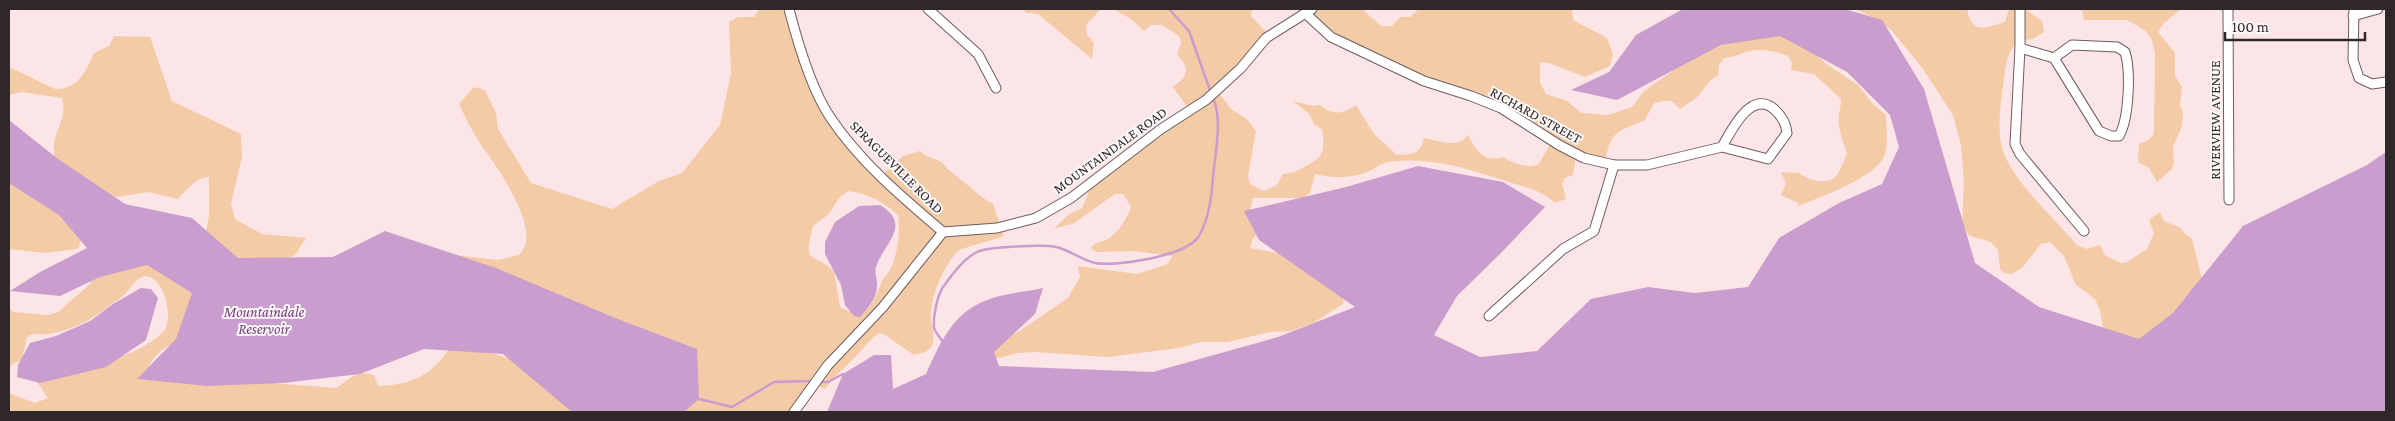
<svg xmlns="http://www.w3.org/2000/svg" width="2395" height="421" font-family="'Crimson Pro',serif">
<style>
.green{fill:#f3cba6;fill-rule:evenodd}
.water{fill:#c99dcd}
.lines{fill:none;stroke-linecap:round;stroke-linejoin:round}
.stream{stroke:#c99dcd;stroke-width:2.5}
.street-casing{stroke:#6e5c5d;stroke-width:11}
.street{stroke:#fff;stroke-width:9}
.labels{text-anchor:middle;stroke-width:4;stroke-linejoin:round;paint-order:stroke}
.street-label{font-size:14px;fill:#2f2728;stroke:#fcf8f8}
.water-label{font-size:15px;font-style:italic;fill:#743e7b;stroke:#fcf8f8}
</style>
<rect width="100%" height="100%" fill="#fce5e7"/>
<g class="green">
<path d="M759,9h31l5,18 35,89 53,58 20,-18 17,-5c7,7 13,6 21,11 3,1 5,6 8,8 15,11 28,25 44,34l11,32c-9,4 -42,11 -47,16 -15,17 -27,46 -26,68 1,9 5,18 0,27 -4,6 -11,6 -17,8l-29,-20 -6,-2c-12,8 -18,20 -29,29 -9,9 -17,16 -25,27l-8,-4 -21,27h-125l-226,-158 53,6 21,-5c2,-3 5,-6 6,-9 9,-25 -27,-79 -42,-98 -9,-13 -17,-29 -24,-44l15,-17 11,3 11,23 2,16 33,54 81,26 47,-28 23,-8 38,-48 11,-52 -2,-51 9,-5h16zM848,191c21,3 34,10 50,24 2,18 0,37 -7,53 -3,5 -6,9 -9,13 -9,21 -14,42 -42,26l-6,-36c-23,-21 -31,-4 -21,-45l16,-12 10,-16z"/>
<polygon points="1022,9 1105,9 1101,9 1086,25 1087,35 1094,43 1092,59 1038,14 1027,13"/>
<path d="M1113,9h139l-1,7 19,20 -52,56 14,18 14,8 10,13 -8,45 2,8 14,7 13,-6 6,-11c9,-1 12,-2 19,-6 20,-10 24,-14 20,-38l-8,-6 -5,-10 -16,-13 20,5 7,-1c13,11 23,9 36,0l18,29 23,21c15,-1 23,0 27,-17 15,3 34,11 44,-3 8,16 16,28 35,22 12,7 24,12 36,7l13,-23 -36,-24 -90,-35 -90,-43 -28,-24 6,-6h48l19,17h11l8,-9h10l9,-8h172l-19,1 1,10 34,18 6,16 -3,12 -25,11 -36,-14 -9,-1v21l6,11 21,7 15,12 26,2 24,-8 12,-16 44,-31 49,-22 45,-4 33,19 10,10 33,22 16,20 12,10c0,13 3,29 -2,42 -8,20 -66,41 -86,49v-3l-17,-8 5,-11 -5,-12 18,1c9,7 27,13 37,3 5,-6 8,-16 11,-23 -4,-10 -10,-28 -8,-39 1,-6 2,-9 2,-15l-27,-25 -23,-4 1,-7 -4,-7c-13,-5 -31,-9 -45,-3 -7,3 -11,4 -19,5l-5,7 -1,11c-12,5 -13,14 -22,22 -5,4 -11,7 -16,11 -8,-11 -13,-9 -26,-6l-9,17c-28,12 -34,10 -40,42l-29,-7 -3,20 -8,3 -3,6 4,15 -11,4c-18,-16 -30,-15 -52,-23 -38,-12 -74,-24 -115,-18 -8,1 -14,8 -21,10 -17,7 -35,6 -52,2l-5,19 -7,5h-50l-4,15 11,19 -7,6 -3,10 77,14 19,15 -3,27 -30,19 -22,8 -21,1 -42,10h-27l-22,6 -71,9 -73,-5 -18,1 -18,5 -11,-1 7,-13 23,-12 50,-34 12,-21 -2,-11 59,8 31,-10 4,-8 -38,-5 -38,1 -5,-4c4,-6 11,-6 17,-9 11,-7 19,-21 23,-32l-8,-13h-8l-41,29 -20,6 14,-14 14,-7 10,-23 97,-76 -16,-22c16,-12 17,-18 4,-33l4,-11 -2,-7 -17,-11h-11l-7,6 -13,-12z"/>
<path d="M1855,9h112c5,26 17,19 38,13l4,-13h16l17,12 2,11 -11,7 -16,2c-11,13 -12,30 -14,46 -3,21 -7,49 2,69 12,29 51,64 72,89l10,4 13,-4 5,10 5,3 11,5 6,-1 20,-13 7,-16 -5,-13 11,-8 4,9 17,7 4,6 7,5 11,45 -47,50 -29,10 -24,-15 -3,-19 -5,-11 -19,-14 -12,-29 -14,-14 -9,2 -19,24 -11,6 -7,-1 -4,-4 -2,-19 -7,-8 -21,-6 -8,-10 2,-43 -3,-38 -8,-30 -30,-46 -31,-38 -12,-10z"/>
<polygon points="2082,9 2181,9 2163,24 2158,32 2175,53 2175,76 2182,87 2180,105 2183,112 2182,126 2173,147 2174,162 2172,169 2157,182 2149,168 2138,162 2139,144 2149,140 2154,134 2155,53 2152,40 2146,31 2127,20 2084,20"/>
<path d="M114,36l36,1 22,64 69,33 1,23 -11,47 4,15 27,15 44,4 -11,17 -23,9h-26l-43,-18 6,-30v-39c-13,0 -22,13 -31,22l-30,-7 -38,6 -53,-31c-1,-4 -3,-10 -3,-15 -2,-22 14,-30 8,-54l-41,-6 -12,3v-28l46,22c23,1 31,-18 39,-36l15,-7z"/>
<polygon points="9,165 84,231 78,249 45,253 9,249"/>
<path d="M122,252l64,19 12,34 -17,35c-15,6 -31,16 -34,33l189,15c13,-9 22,-19 38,-13l4,11c32,-1 53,-10 71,-37l36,2 31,10 97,51 -604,-1v-18l26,10 13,-5 -13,-19c37,-9 101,-19 128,-47 13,-14 -1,-62 -21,-55 -8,3 -13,14 -19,19 -12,8 -25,19 -38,26 -10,5 -25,10 -36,12 -8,1 -16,-2 -22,3l-5,23 -10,4 -3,7v-63l4,4 35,3 10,-3 31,-27 14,-19z"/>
</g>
<g class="water">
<path d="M1683,9h162l37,11 42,69 51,174 64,44 100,32 34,-26 70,-87 124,-61 19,-13v260h-1559l16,-38 31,-19h17l2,34 33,-15c13,-29 26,-59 56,-72 16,-8 43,-10 61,-14l-8,26 -41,38 5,14 154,6 125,-35 77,-30 -96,-67 -15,-29 102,-24 72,-21 85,16 42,25 -45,47 -43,42 -23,39 46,22 57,-6 54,-52 57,-12 47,6 53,-6 31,-49 60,-35 43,-19 17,-37 -9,-32 -43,-43 -67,-36 -59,9 -104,55 -46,-10 38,-18 27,-37z"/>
<polygon points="9,120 58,159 125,204 192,218 238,258 333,257 385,231 496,268 615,318 697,349 699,399 684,412 572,412 503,354 424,349 360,374 283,383 207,386 137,379 176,339 192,293 147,265 100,277 60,296 10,291 40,272 87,248 59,215 9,183"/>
<path d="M880,205c33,20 4,38 -4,62 -2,6 1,10 1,16 1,14 -8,24 -17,34l-6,-1 -9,-11 -4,-20 -16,-31v-12l10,-20 24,-16z"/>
<polygon points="141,288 151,289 158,298 146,340 106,367 40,383 17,377 18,365 30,343 56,336 90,321 113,304"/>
</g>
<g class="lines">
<g class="stream">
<polyline points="1169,9 1189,31 1211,93"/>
<path d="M942,341c-2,-4 -7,-9 -8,-13 -1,-12 3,-31 9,-41 9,-12 20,-28 34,-35 9,-5 69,-8 79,-5 14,3 25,13 39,16 21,4 92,-7 104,-27 9,-16 13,-41 14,-59 2,-25 10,-56 0,-79"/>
<polyline points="818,382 828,382 843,374"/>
<polyline points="699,399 732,407 774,382 812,381"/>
</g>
<defs>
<g id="street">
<path d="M789,9c8,31 23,81 41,108 29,44 73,81 113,115"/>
<polyline points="928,9 978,54 996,88"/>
<polyline points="2020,9 2020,48 2015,144 2020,154 2084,231"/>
<polyline points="2228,9 2229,200"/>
<polyline points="2354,9 2353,60 2359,78 2372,84 2386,82"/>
<path d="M1306,14l25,23 93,44 47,15 30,12 58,37 25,13 30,7h33l75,-18 46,12 19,-26c-1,-10 -5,-17 -13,-24 -23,-20 -43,22 -52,38"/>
<polyline points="2353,16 2378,9"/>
<path d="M2020,48l34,10 18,-13 45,2 8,5c6,19 4,67 -6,84h-8l-12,-5 -45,-73"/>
<polyline points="1489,316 1563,249 1594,231 1614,165"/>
<polyline points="794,412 828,365 883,307 943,232 997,228 1036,218 1071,198 1161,129 1206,100 1241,68 1266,38 1312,9"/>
</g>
</defs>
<use href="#street" class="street-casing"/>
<use href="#street" class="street"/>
</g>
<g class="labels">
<g class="street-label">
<text transform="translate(1536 115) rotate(29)" y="5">RICHARD STREET</text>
<text transform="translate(2215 120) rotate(-90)" y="5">RIVERVIEW AVENUE</text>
<text transform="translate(1110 150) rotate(-36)" y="5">MOUNTAINDALE ROAD</text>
<text transform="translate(897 167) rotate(45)" y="5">SPRAGUEVILLE ROAD</text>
</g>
<g class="water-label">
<text x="264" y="317">Mountaindale<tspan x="264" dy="17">Reservoir</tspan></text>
</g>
</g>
<rect width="2395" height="421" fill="none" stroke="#2f2728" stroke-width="20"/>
<path d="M2225 32v8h140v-8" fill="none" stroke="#2f2728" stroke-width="2.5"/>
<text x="2232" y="32" font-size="15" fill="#2f2728" stroke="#fcf8f8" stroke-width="4" paint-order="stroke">100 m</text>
</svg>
